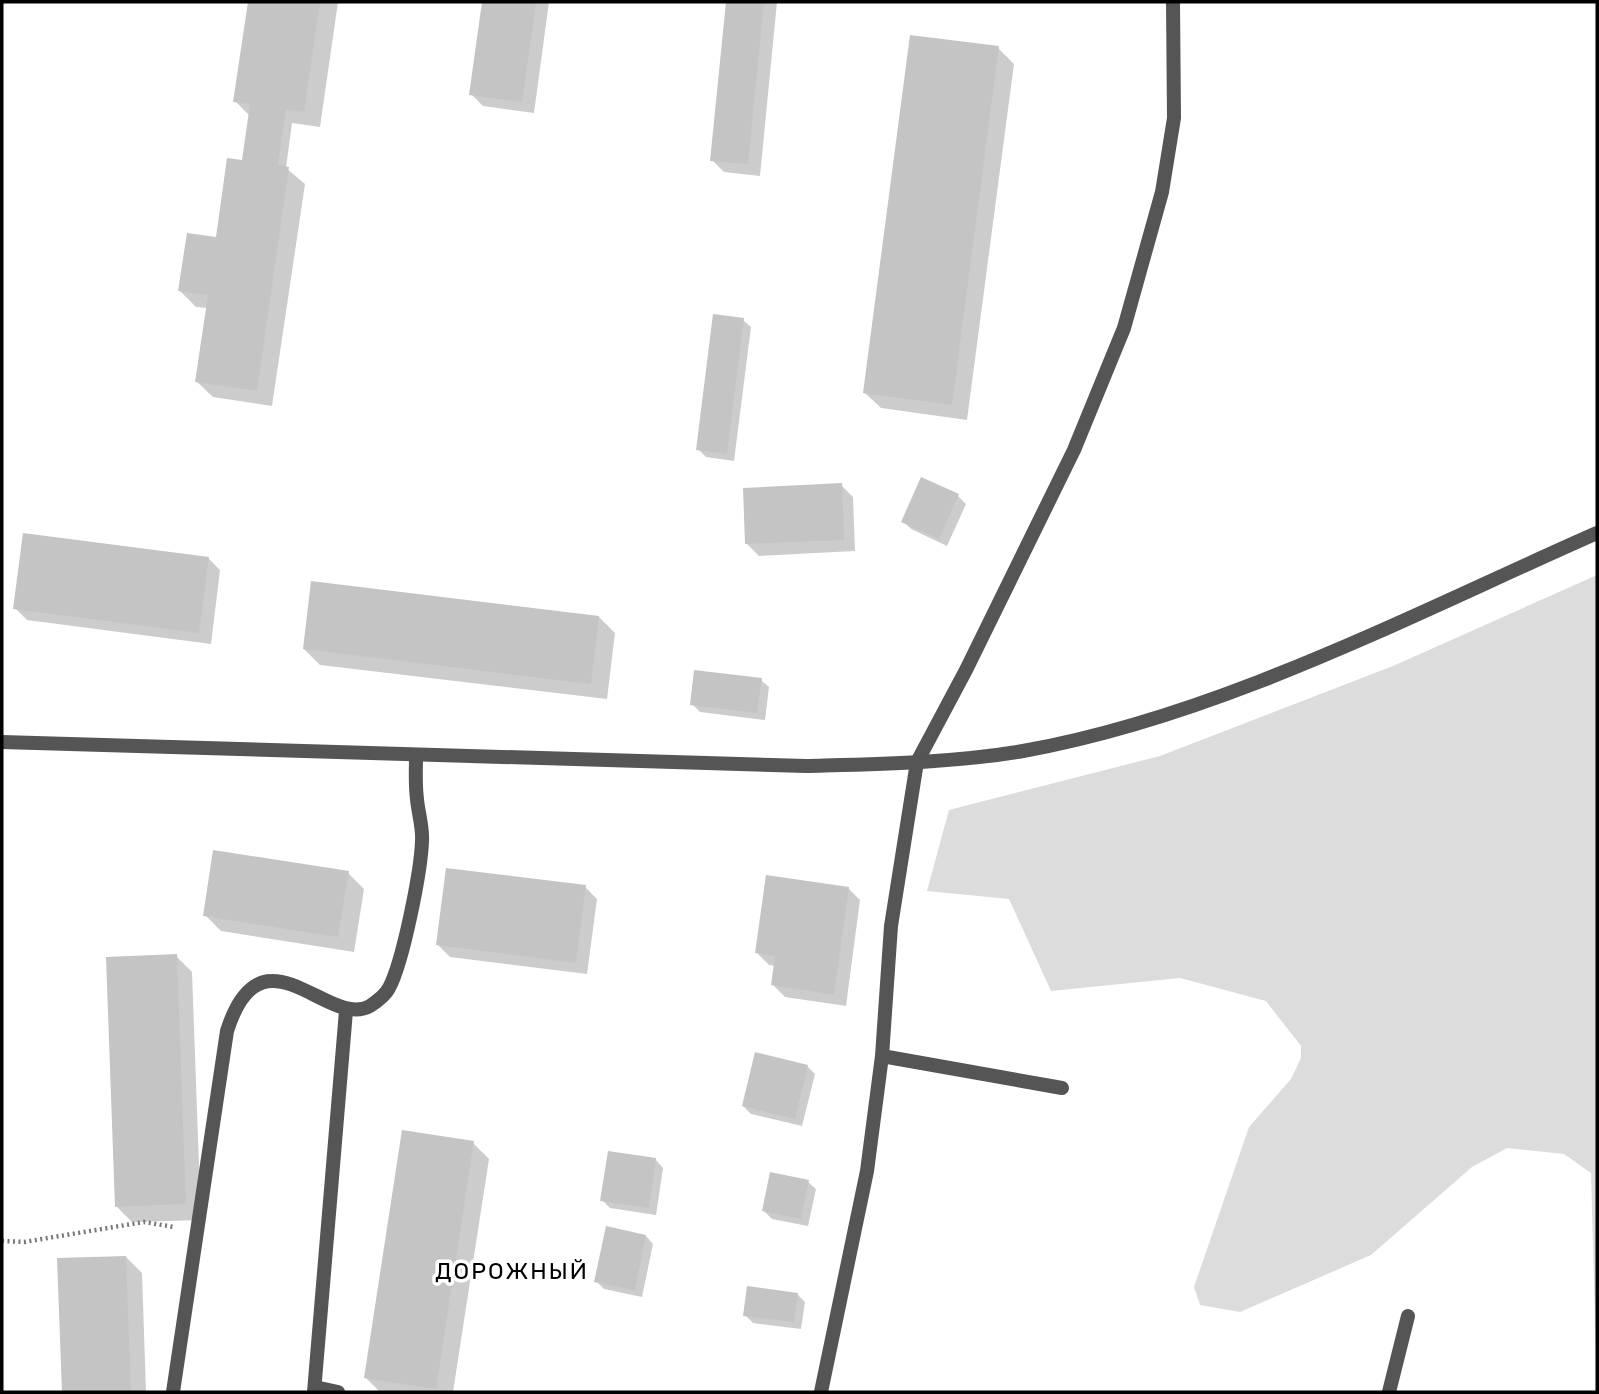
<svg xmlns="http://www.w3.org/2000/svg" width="1599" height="1394" font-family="Rubik,sans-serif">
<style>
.green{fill:#dcdcdc}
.shadow{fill:#0003}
.building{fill:#c4c4c4}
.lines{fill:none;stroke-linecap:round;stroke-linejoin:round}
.path{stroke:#777;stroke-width:4.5;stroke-dasharray:2 3.5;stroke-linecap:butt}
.service{stroke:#555;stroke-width:14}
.minor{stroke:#555;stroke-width:14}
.tertiary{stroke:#555;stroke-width:14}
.labels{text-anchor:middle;stroke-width:7;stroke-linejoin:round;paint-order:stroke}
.quarter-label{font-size:23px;letter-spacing:2px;fill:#000;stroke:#fff}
</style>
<rect width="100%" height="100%" fill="#fff"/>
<polygon class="green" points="1597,575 1597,1392 1591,1173 1564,1154 1507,1148 1472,1167 1371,1255 1240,1312 1200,1305 1194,1287 1249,1127 1291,1079 1301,1058 1301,1046 1266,1001 1180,978 1051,991 1009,899 927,891 949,810 1160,756 1393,666"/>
<g class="shadow">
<polygon points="250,2 338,2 320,127 292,123 286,168 305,184 272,406 213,397 197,382 208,308 196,307 180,291 217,239 243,162 250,116 235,101"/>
<polygon points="484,2 549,2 534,113 483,106 471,94"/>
<polygon points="728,2 777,2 760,176 724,172 712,160"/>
<polygon points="998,48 1014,64 967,420 881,408 865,393"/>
<polygon points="743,320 751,327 734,461 706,457 698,449"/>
<polygon points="922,480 958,496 966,504 947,546 911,529 903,521"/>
<polygon points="841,485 853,497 855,551 759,556 747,544"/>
<polygon points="208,558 220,570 211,644 27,620 15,608"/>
<polygon points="599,617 615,633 607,699 320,665 304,649"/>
<polygon points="761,680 769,687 765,720 700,712 692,704"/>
<polygon points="348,873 364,889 354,952 221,931 205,915"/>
<polygon points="585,887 597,899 587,974 450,957 438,945"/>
<polygon points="848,888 860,900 846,1006 785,997 773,985 776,966 769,965 757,953"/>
<polygon points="176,956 192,972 201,1220 132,1222 116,1206"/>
<polygon points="807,1066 815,1074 802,1126 751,1114 743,1106"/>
<polygon points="473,1143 489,1159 453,1392 380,1392 366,1378"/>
<polygon points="656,1160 663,1168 656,1215 610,1208 602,1200"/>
<polygon points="808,1182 816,1189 808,1226 772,1219 764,1211"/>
<polygon points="646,1236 653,1244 642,1297 604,1289 596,1281"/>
<polygon points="126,1257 142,1273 146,1392 64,1392 59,1260"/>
<polygon points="797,1294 805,1302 801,1329 753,1323 745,1315"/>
</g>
<g class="building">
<polygon points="248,2 320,2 304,112 286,110 278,165 289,167 257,391 195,382 208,295 178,291 187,233 216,237 227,158 242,160 250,104 233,102"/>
<polygon points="482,2 536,2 522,102 469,95"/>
<polygon points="726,2 764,2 748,164 710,161"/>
<polygon points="910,35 999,46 952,405 863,393"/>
<polygon points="713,314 744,318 727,454 696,450"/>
<polygon points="921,477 959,494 939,539 901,522"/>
<polygon points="842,483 844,540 745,544 743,488"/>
<polygon points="23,533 209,557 199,633 13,609"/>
<polygon points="311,581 599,616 591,684 303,649"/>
<polygon points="694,670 762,678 757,713 690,705"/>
<polygon points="213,850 349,871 338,937 203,916"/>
<polygon points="446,868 586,885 576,963 436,945"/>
<polygon points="766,875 849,887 834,995 771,985 775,956 755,953"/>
<polygon points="177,954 186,1204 115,1207 106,957"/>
<polygon points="755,1052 808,1065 795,1119 742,1106"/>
<polygon points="402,1130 474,1141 436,1389 364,1378"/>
<polygon points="608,1151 656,1158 649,1208 600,1201"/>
<polygon points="770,1172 809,1180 801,1219 762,1211"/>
<polygon points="606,1226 646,1235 635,1290 594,1282"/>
<polygon points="126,1256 131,1392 62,1392 57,1258"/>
<polygon points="747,1286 798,1293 794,1322 743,1316"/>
</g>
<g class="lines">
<polyline class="path" points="2,1241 24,1242 144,1222 174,1227"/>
<g class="service">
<polyline points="882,1056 1062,1088"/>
<polyline points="315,1387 338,1392"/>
<path d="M173,1392l54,-361c35,-110 101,-1 143,-25 6,-4 16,-12 19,-18 14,-26 32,-117 33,-147 1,-14 -4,-29 -5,-42 -2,-15 -1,-29 -1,-43"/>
<polyline points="314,1392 346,1011"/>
<polyline points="1389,1392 1408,1316"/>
</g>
<polyline class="minor" points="821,1392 867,1171 882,1056 891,926 917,762 966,670 1074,450 1124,328 1162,192 1174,118 1173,2"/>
<path class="tertiary" d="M2,742l804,24c72,-2 146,-3 217,-15 197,-35 392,-138 574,-218"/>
</g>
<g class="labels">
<g class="quarter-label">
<text x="512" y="1279">ДОРОЖНЫЙ</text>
</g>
</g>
<rect width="1599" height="1394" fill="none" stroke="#000000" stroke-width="7"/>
</svg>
